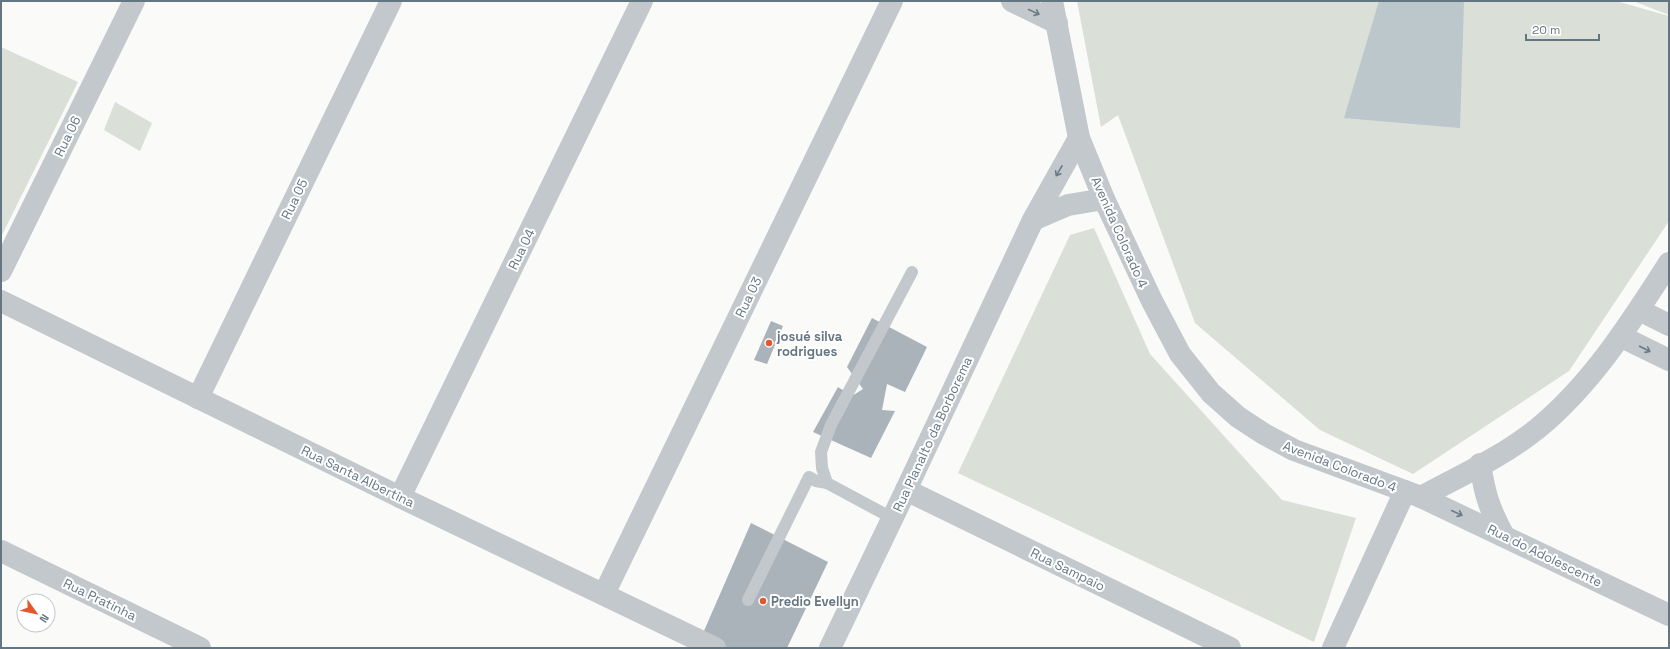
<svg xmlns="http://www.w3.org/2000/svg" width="1670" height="649" font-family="'Space Grotesk',sans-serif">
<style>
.green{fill:#dadfd7}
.water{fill:#bbc7cb}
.building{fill:#aab3b9}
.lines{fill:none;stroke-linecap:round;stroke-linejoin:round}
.lane{stroke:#c3c8cc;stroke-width:12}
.street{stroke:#c3c8cc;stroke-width:22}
.oneway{stroke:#6a7a87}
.poi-dot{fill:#e4572e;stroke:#fff;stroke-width:1.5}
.labels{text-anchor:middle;stroke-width:4;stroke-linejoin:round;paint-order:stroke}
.street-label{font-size:13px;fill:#657683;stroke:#fff}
.poi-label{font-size:13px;font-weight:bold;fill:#657683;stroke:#fff;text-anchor:start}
</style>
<rect width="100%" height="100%" fill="#fafaf8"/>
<g class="green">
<polygon points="1077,1 1616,1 1669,16 1669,221 1569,371 1413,474 1320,430 1195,323 1118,115 1101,127"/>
<polygon points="1633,1 1669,1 1669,15"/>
<polygon points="1,47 78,82 1,237"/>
<polygon points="115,102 152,123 140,151 104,130"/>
<polygon points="1094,228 1150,354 1282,500 1356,518 1314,642 958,473 1070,235"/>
</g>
<polygon class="water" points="1379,1 1464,1 1460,128 1344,118"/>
<g class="building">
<polygon points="872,318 927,347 905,392 887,384 882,410 895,411 871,458 813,432 838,387 852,396 863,389 847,367"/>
<polygon points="771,321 783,326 767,364 754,360"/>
<polygon points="751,523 828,562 787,648 727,648 700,640"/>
</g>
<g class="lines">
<g class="lane">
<polyline points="892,518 827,483 822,468 821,452 831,425 912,272"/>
<polyline points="748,600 809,477 816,481 827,483"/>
</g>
<g class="street">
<polyline points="1012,1 1057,23"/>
<path d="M1052,1l27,137 25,61 48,102 28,53 31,39 27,24 26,17 30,16 127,47c39,-21 81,-40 116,-68 55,-45 94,-107 132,-166"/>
<polyline points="1033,220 1068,205 1104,199"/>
<polyline points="1,271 134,1"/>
<polyline points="1,301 400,497 715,648"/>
<polyline points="1639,310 1669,325"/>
<polyline points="1622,337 1669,360"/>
<polyline points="198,398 391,1"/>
<path d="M1480,464c5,31 9,44 24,72"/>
<polyline points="906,490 1230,648"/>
<polyline points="400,497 642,1"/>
<polyline points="1421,497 1669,615"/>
<polyline points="1,551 200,648"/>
<polyline points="604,594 892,1"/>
<polyline points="830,648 906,490 1033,220 1079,138"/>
<polyline points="1333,648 1405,491"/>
</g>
</g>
<defs><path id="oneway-shaft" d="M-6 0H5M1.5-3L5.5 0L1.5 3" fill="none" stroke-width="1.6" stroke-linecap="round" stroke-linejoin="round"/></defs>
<g class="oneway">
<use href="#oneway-shaft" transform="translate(1034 12) rotate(25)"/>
<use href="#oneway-shaft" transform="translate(1059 171) rotate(120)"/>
<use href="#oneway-shaft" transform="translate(1645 349) rotate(27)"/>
<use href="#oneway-shaft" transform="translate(1457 513) rotate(25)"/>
</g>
<g class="poi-dot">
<circle cx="769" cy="343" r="4"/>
<circle cx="763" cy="601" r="4"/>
</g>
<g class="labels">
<g class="street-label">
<text transform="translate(67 136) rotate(-64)" y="5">Rua 06</text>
<text transform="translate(294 199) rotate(-64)" y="5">Rua 05</text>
<text transform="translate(1120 232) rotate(66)" y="5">Avenida Colorado 4</text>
<text transform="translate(521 249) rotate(-64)" y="5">Rua 04</text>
<text transform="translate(748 297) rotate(-64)" y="5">Rua 03</text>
<text transform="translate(932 434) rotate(-65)" y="5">Rua Planalto da Borborema</text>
<text transform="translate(1340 466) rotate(21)" y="5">Avenida Colorado 4</text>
<text transform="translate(358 476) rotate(26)" y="5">Rua Santa Albertina</text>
<text transform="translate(1545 555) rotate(26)" y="5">Rua do Adolescente</text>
<text transform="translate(1068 569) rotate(26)" y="5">Rua Sampaio</text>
<text transform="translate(100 599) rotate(26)" y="5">Rua Pratinha</text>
</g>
<g class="poi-label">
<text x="777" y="341">josué silva<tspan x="777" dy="15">rodrigues</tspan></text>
<text x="771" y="606">Predio Evellyn</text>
</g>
</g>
<rect width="1670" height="649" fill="none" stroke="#657683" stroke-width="4"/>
<g transform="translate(36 613) rotate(123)"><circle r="19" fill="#ffffff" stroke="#c1c8cd"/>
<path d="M0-3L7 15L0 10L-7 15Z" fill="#e4572e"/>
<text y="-6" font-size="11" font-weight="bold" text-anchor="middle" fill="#657683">N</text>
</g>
<path d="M1526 34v6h73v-6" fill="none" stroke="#657683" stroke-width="2"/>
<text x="1532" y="34" font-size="12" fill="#657683" stroke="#ffffff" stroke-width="3" paint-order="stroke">20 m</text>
</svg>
